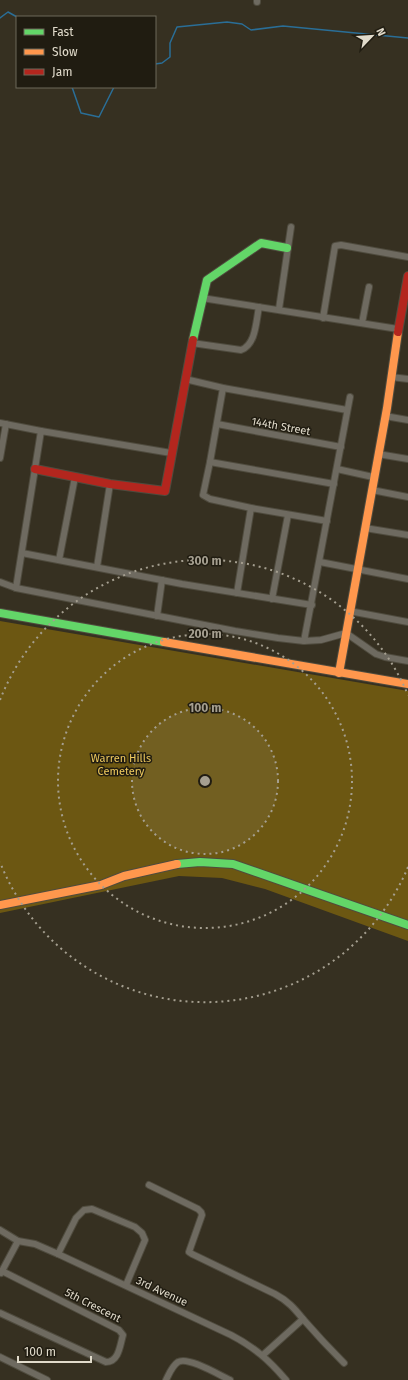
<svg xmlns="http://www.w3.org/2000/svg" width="408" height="1380" font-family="'Fira Sans',sans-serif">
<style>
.green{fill:#6c5712}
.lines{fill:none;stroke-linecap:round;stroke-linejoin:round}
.stream{stroke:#2a6e97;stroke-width:1.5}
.street-casing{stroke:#4f4b3e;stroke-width:8}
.fast-casing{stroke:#4f4b3e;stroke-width:10}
.slow-casing{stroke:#4f4b3e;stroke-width:10}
.jam-casing{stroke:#4f4b3e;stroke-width:10}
.street{stroke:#6e6a60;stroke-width:6}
.fast{stroke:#63d668;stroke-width:8}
.slow{stroke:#ff974d;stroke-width:8}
.jam{stroke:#b3261e;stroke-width:8}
.ring{fill:none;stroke:#a59f90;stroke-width:2;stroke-dasharray:2 4}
.labels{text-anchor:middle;stroke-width:3;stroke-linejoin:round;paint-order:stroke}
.street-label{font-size:11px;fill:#e1dbcb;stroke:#201c11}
.park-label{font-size:11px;fill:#efca5e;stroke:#201c11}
.centre{fill:#a59f90;stroke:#201c11;stroke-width:2}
.ring-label{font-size:12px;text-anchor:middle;font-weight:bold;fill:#a59f90;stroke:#201c11;stroke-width:3;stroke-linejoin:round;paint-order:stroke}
</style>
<rect width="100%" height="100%" fill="#363021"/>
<polygon class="green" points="0,621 408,691 408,941 265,889 222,878 179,876 0,913"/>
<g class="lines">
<g class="stream">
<polyline points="0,18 8,12 17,17"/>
<polyline points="155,64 162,63 170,57 170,43 177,27 227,22 242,24 251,30 283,26 408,38"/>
<polyline points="72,87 81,113 99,117 114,87"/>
</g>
<defs>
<g id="street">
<polyline points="257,0 257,2"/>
<polyline points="202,298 398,329"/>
<polyline points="279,309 291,227"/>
<polyline points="323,318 335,246 341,245 408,257"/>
<polyline points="362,323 369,287"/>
<path d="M192,343l49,7c15,-5 15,-29 18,-43"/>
<polyline points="391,377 408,379"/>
<polyline points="185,379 223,388 347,410"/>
<polyline points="223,388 210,462 203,495 210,499 251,508 327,521"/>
<polyline points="350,397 304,641 321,640 346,633 376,654 385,657 408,661"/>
<polyline points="385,416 408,420"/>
<polyline points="0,423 41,431"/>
<polyline points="217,424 341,447"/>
<polyline points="378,454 408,459"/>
<polyline points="0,458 6,424"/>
<polyline points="210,462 334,484"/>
<polyline points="337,469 373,477"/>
<polyline points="372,490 408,497"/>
<polyline points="365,528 408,535"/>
<polyline points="22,553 182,584 312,605"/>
<polyline points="59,560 75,477"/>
<polyline points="320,562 408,579"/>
<polyline points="97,567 110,484"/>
<polyline points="0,582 16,588 235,631 278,638 304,641"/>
<polyline points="16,588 41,431 171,453"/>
<polyline points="237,593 251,508"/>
<polyline points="272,599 288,515"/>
<polyline points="349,611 408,622"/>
<polyline points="157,616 162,580"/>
<path d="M149,1185l49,24 3,3 1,3 -12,34 -1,3 3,2 83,40c13,7 19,14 28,25 13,15 27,30 41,44"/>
<path d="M0,1230l18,11 17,3 23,10 173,81c23,12 38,25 55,45"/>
<polyline points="58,1254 76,1218 84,1210 92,1209 135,1227 142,1233 145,1240 126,1285"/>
<polyline points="1,1273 18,1241"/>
<path d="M0,1313l106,49c13,0 14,-17 17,-27l-4,-5 -117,-59"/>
<polyline points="263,1355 303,1319"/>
<polyline points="0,1357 47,1380"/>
<path d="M166,1380c3,-6 6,-14 12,-18 10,-6 41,13 52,18"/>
</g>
<g id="fast">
<polyline points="193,340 207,280 261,243 287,248"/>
<polyline points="0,613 164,642"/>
<polyline points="177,864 200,862 233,864 408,925"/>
</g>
<g id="slow">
<polyline points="164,642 408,684"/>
<polyline points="339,673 387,408 398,332"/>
<polyline points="0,905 101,885 124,876 177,864"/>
</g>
<g id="jam">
<polyline points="398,332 408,276"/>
<polyline points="35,469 110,484 165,491 193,340"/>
</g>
</defs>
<use href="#street" class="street-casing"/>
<use href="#fast" class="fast-casing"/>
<use href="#slow" class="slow-casing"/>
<use href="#jam" class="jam-casing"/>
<use href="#street" class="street"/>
<use href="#fast" class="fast"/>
<use href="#slow" class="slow"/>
<use href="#jam" class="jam"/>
</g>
<circle cx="205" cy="781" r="73" fill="#a59f90" fill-opacity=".12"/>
<g class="ring">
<circle cx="205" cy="781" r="73"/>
<circle cx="205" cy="781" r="147"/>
<path d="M408 867A220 220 0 0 1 0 862M0 700A220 220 0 0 1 408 695"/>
</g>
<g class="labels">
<g class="street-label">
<text transform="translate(281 426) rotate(10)" y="4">144th Street</text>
<text transform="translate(162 1291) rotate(25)" y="4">3rd Avenue</text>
<text transform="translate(93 1305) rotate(27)" y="4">5th Crescent</text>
</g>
<g class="park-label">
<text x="121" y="762">Warren Hills<tspan x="121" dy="13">Cemetery</tspan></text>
</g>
</g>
<circle cx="205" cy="781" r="6" class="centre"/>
<g class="ring-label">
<text x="205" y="565">300 m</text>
<text x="205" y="638">200 m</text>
<text x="205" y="712">100 m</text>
</g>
<rect x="16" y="16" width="140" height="72" fill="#201c11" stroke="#6d685b"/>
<rect x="24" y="29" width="20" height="6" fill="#63d668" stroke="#6d685b"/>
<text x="52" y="36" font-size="12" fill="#e1dbcb">Fast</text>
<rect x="24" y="49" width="20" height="6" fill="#ff974d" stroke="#6d685b"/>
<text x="52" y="56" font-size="12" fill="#e1dbcb">Slow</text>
<rect x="24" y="69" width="20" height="6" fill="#b3261e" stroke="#6d685b"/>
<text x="52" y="76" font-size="12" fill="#e1dbcb">Jam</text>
<g transform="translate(372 36) rotate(65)" stroke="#201c11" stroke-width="3" paint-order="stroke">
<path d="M0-3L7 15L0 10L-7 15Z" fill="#e1dbcb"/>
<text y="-6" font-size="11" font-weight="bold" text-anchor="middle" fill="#e1dbcb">N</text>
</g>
<path d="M18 1356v6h73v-6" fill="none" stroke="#e1dbcb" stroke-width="2"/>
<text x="24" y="1356" font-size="12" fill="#e1dbcb" stroke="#201c11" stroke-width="3" paint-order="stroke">100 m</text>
</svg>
